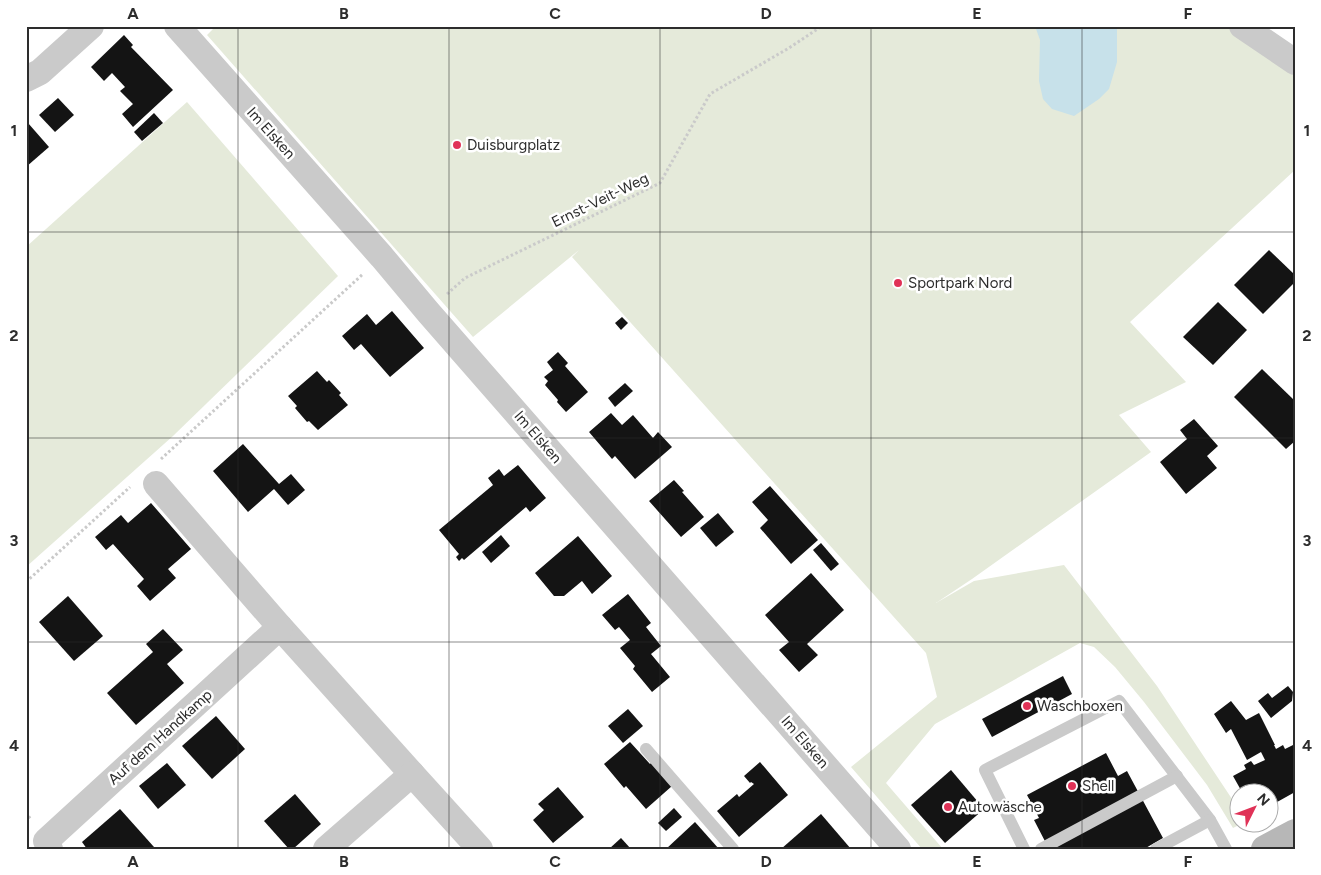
<svg xmlns="http://www.w3.org/2000/svg" width="1321" height="875" font-family="Figtree,sans-serif">
<style>
.green{fill:#e5eada}
.water{fill:#c7e1ea}
.building{fill:#141414}
.lines{fill:none;stroke-linecap:round;stroke-linejoin:round}
.path{stroke:#cacaca;stroke-width:3;stroke-dasharray:2.5 2.5;stroke-linecap:butt}
.service{stroke:#cacaca;stroke-width:12}
.minor{stroke:#cacaca;stroke-width:26}
.secondary{stroke:#b7b7b7;stroke-width:28}
.grid{fill:none;stroke:#2d2d2d;stroke-width:1;stroke-opacity:0.55}
.poi-dot{fill:#e03257;stroke:#fff;stroke-width:2}
.labels{text-anchor:middle;stroke-width:5;stroke-linejoin:round;paint-order:stroke}
.street-label{font-size:15px;fill:#2d2d2d;stroke:#fff}
.poi-label{font-size:15px;fill:#2d2d2d;stroke:#fff;text-anchor:start}
.neatline{fill:none;stroke:#2d2d2d;stroke-width:2}
.grid-label{font-size:16px;text-anchor:middle;font-weight:bold;fill:#2d2d2d}
</style>
<rect width="100%" height="100%" fill="#fff"/>
<g class="green">
<polygon points="216,26 1226,26 1295,72 1295,170 1130,322 1186,382 1119,415 1151,452 972,579 936,603 974,581 1064,565 1157,686 1238,808 1238,822 1243,823 1233,828 1207,785 1144,702 1115,667 1094,647 1080,643 935,724 886,783 943,849 922,849 851,767 937,697 926,653 572,257 579,250 473,337 207,35"/>
<polygon points="187,102 338,276 173,436 26,567 26,247"/>
</g>
<polygon class="water" points="1035,26 1117,26 1117,62 1109,89 1099,99 1074,116 1052,109 1043,99 1039,81 1040,40"/>
<g class="building">
<polygon points="124,35 133,45 131,47 173,90 133,127 122,114 133,104 120,91 125,87 112,73 104,81 91,67"/>
<polygon points="58,98 74,115 55,132 39,115"/>
<polygon points="154,113 163,123 142,141 134,132"/>
<polygon points="28,123 49,147 26,167 26,125"/>
<polygon points="1269,250 1295,275 1295,282 1263,314 1234,285"/>
<polygon points="1218,302 1247,330 1213,365 1183,337"/>
<polygon points="392,311 424,348 390,377 361,344 354,350 342,336 367,314 376,325"/>
<polygon points="622,317 628,323 621,330 615,323"/>
<polygon points="558,352 568,363 565,366 588,392 566,412 557,402 558,400 545,385 548,381 544,377 553,370 547,362"/>
<polygon points="1262,369 1295,401 1295,441 1286,449 1234,397"/>
<polygon points="317,371 327,382 329,380 341,393 339,395 348,405 318,430 309,421 307,422 295,408 297,406 288,396"/>
<polygon points="625,383 633,391 615,407 608,398"/>
<polygon points="611,413 622,425 633,415 653,438 658,432 672,447 635,479 615,456 612,459 589,432"/>
<polygon points="1194,419 1218,446 1207,456 1217,468 1186,494 1160,462 1187,439 1180,430"/>
<polygon points="243,444 279,484 291,474 305,490 288,505 274,489 248,512 213,471"/>
<polygon points="518,465 546,498 530,512 526,507 464,560 462,558 459,561 456,557 459,554 439,530 493,485 488,478 499,469 504,476"/>
<polygon points="674,480 684,491 682,492 704,517 681,537 649,501"/>
<polygon points="770,486 818,540 791,564 760,528 768,520 752,502"/>
<polygon points="151,503 191,549 168,569 176,578 150,601 137,586 144,579 113,544 106,550 95,537 121,515 128,523"/>
<polygon points="718,513 734,532 716,547 700,528"/>
<polygon points="501,535 510,546 491,563 482,552"/>
<polygon points="578,536 612,576 592,594 582,581 564,596 554,596 535,573"/>
<polygon points="821,543 839,564 831,571 813,550"/>
<polygon points="811,573 844,610 807,644 818,655 799,672 779,650 789,642 765,615"/>
<polygon points="628,594 651,623 646,627 661,646 651,654 670,677 652,692 633,669 635,666 620,648 630,640 619,627 615,630 602,615"/>
<polygon points="68,596 103,636 74,661 39,622"/>
<polygon points="163,629 183,650 167,664 184,683 136,725 107,693 153,652 146,644"/>
<polygon points="1063,676 1072,694 992,737 982,719"/>
<polygon points="1288,686 1293,692 1292,701 1271,718 1258,701 1268,693 1272,698"/>
<polygon points="1231,701 1246,720 1259,713 1275,745 1274,745 1276,749 1283,745 1285,749 1295,744 1295,792 1268,807 1268,792 1242,792 1233,776 1246,769 1244,765 1251,761 1254,765 1265,760 1261,752 1247,760 1231,729 1226,733 1214,714"/>
<polygon points="628,709 643,726 623,743 608,726"/>
<polygon points="216,716 245,749 212,779 182,746"/>
<polygon points="630,742 650,764 652,762 672,786 646,809 626,786 624,788 604,764"/>
<polygon points="1106,753 1118,776 1127,771 1163,838 1144,849 1049,849 1034,820 1039,818 1027,795"/>
<polygon points="760,762 788,795 739,837 717,811 737,794 739,797 754,784 751,782 750,783 744,776"/>
<polygon points="167,763 186,785 158,809 139,786"/>
<polygon points="951,770 984,809 945,843 911,805"/>
<polygon points="558,787 584,817 553,843 533,820 544,810 538,804"/>
<polygon points="295,794 321,824 293,849 289,849 264,821"/>
<polygon points="674,808 682,817 666,831 658,823"/>
<polygon points="120,809 154,847 152,849 87,849 82,842"/>
<polygon points="821,814 851,849 781,849"/>
<polygon points="695,822 719,849 666,849"/>
<polygon points="621,838 631,849 609,849"/>
</g>
<g class="lines">
<g class="path">
<polyline points="447,294 465,278 660,183 710,94 789,48 822,26"/>
<polyline points="161,459 363,274"/>
<polyline points="26,582 130,487"/>
<polyline points="26,812 31,820"/>
</g>
<g class="service">
<polyline points="646,749 733,849"/>
<polyline points="1024,849 985,770 1119,701 1210,820 1226,849"/>
<polyline points="1041,849 1177,776"/>
<polyline points="1156,849 1210,820"/>
</g>
<g class="minor">
<polyline points="177,26 382,257 428,312 898,849"/>
<polyline points="1242,26 1295,62"/>
<polyline points="26,79 40,72 91,26"/>
<polyline points="280,627 412,774 326,849"/>
<polyline points="412,774 480,849"/>
<polyline points="50,849 46,841 280,627 156,484"/>
</g>
<polyline class="secondary" points="1265,849 1295,833"/>
</g>
<path class="grid" d="M238,26v823M449,26v823M660,26v823M871,26v823M1082,26v823M26,232h1269M26,438h1269M26,642h1269"/>
<g class="poi-dot">
<circle cx="457" cy="145" r="5"/>
<circle cx="898" cy="283" r="5"/>
<circle cx="1027" cy="706" r="5"/>
<circle cx="1072" cy="786" r="5"/>
<circle cx="948" cy="807" r="5"/>
</g>
<g class="labels">
<g class="street-label">
<text transform="translate(271 133) rotate(48)" y="5">Im Elsken</text>
<text transform="translate(600 200) rotate(-26)" y="5">Ernst-Veit-Weg</text>
<text transform="translate(538 437) rotate(49)" y="5">Im Elsken</text>
<text transform="translate(160 737) rotate(-42)" y="5">Auf dem Handkamp</text>
<text transform="translate(805 742) rotate(49)" y="5">Im Elsken</text>
</g>
<g class="poi-label">
<text x="467" y="150">Duisburgplatz</text>
<text x="908" y="288">Sportpark Nord</text>
<text x="1037" y="711">Waschboxen</text>
<text x="1082" y="791">Shell</text>
<text x="958" y="812">Autowäsche</text>
</g>
</g>
<rect width="1321" height="875" fill="none" stroke="#ffffff" stroke-width="55"/>
<g transform="translate(1254 808) rotate(48)"><circle r="24" fill="#ffffff" stroke="#ababab"/>
<path d="M0-4L9 19L0 12L-9 19Z" fill="#e03257"/>
<text y="-8" font-size="14" font-weight="bold" text-anchor="middle" fill="#2d2d2d">N</text>
</g>
<rect x="28" y="28" width="1266" height="820" class="neatline"/>
<g class="grid-label">
<text x="133" y="19">A</text>
<text x="344" y="19">B</text>
<text x="555" y="19">C</text>
<text x="766" y="19">D</text>
<text x="977" y="19">E</text>
<text x="1188" y="19">F</text>
<text x="14" y="136">1</text>
<text x="1307" y="136">1</text>
<text x="14" y="341">2</text>
<text x="1307" y="341">2</text>
<text x="14" y="546">3</text>
<text x="1307" y="546">3</text>
<text x="14" y="751">4</text>
<text x="1307" y="751">4</text>
<text x="133" y="867">A</text>
<text x="344" y="867">B</text>
<text x="555" y="867">C</text>
<text x="766" y="867">D</text>
<text x="977" y="867">E</text>
<text x="1188" y="867">F</text>
</g>
</svg>
